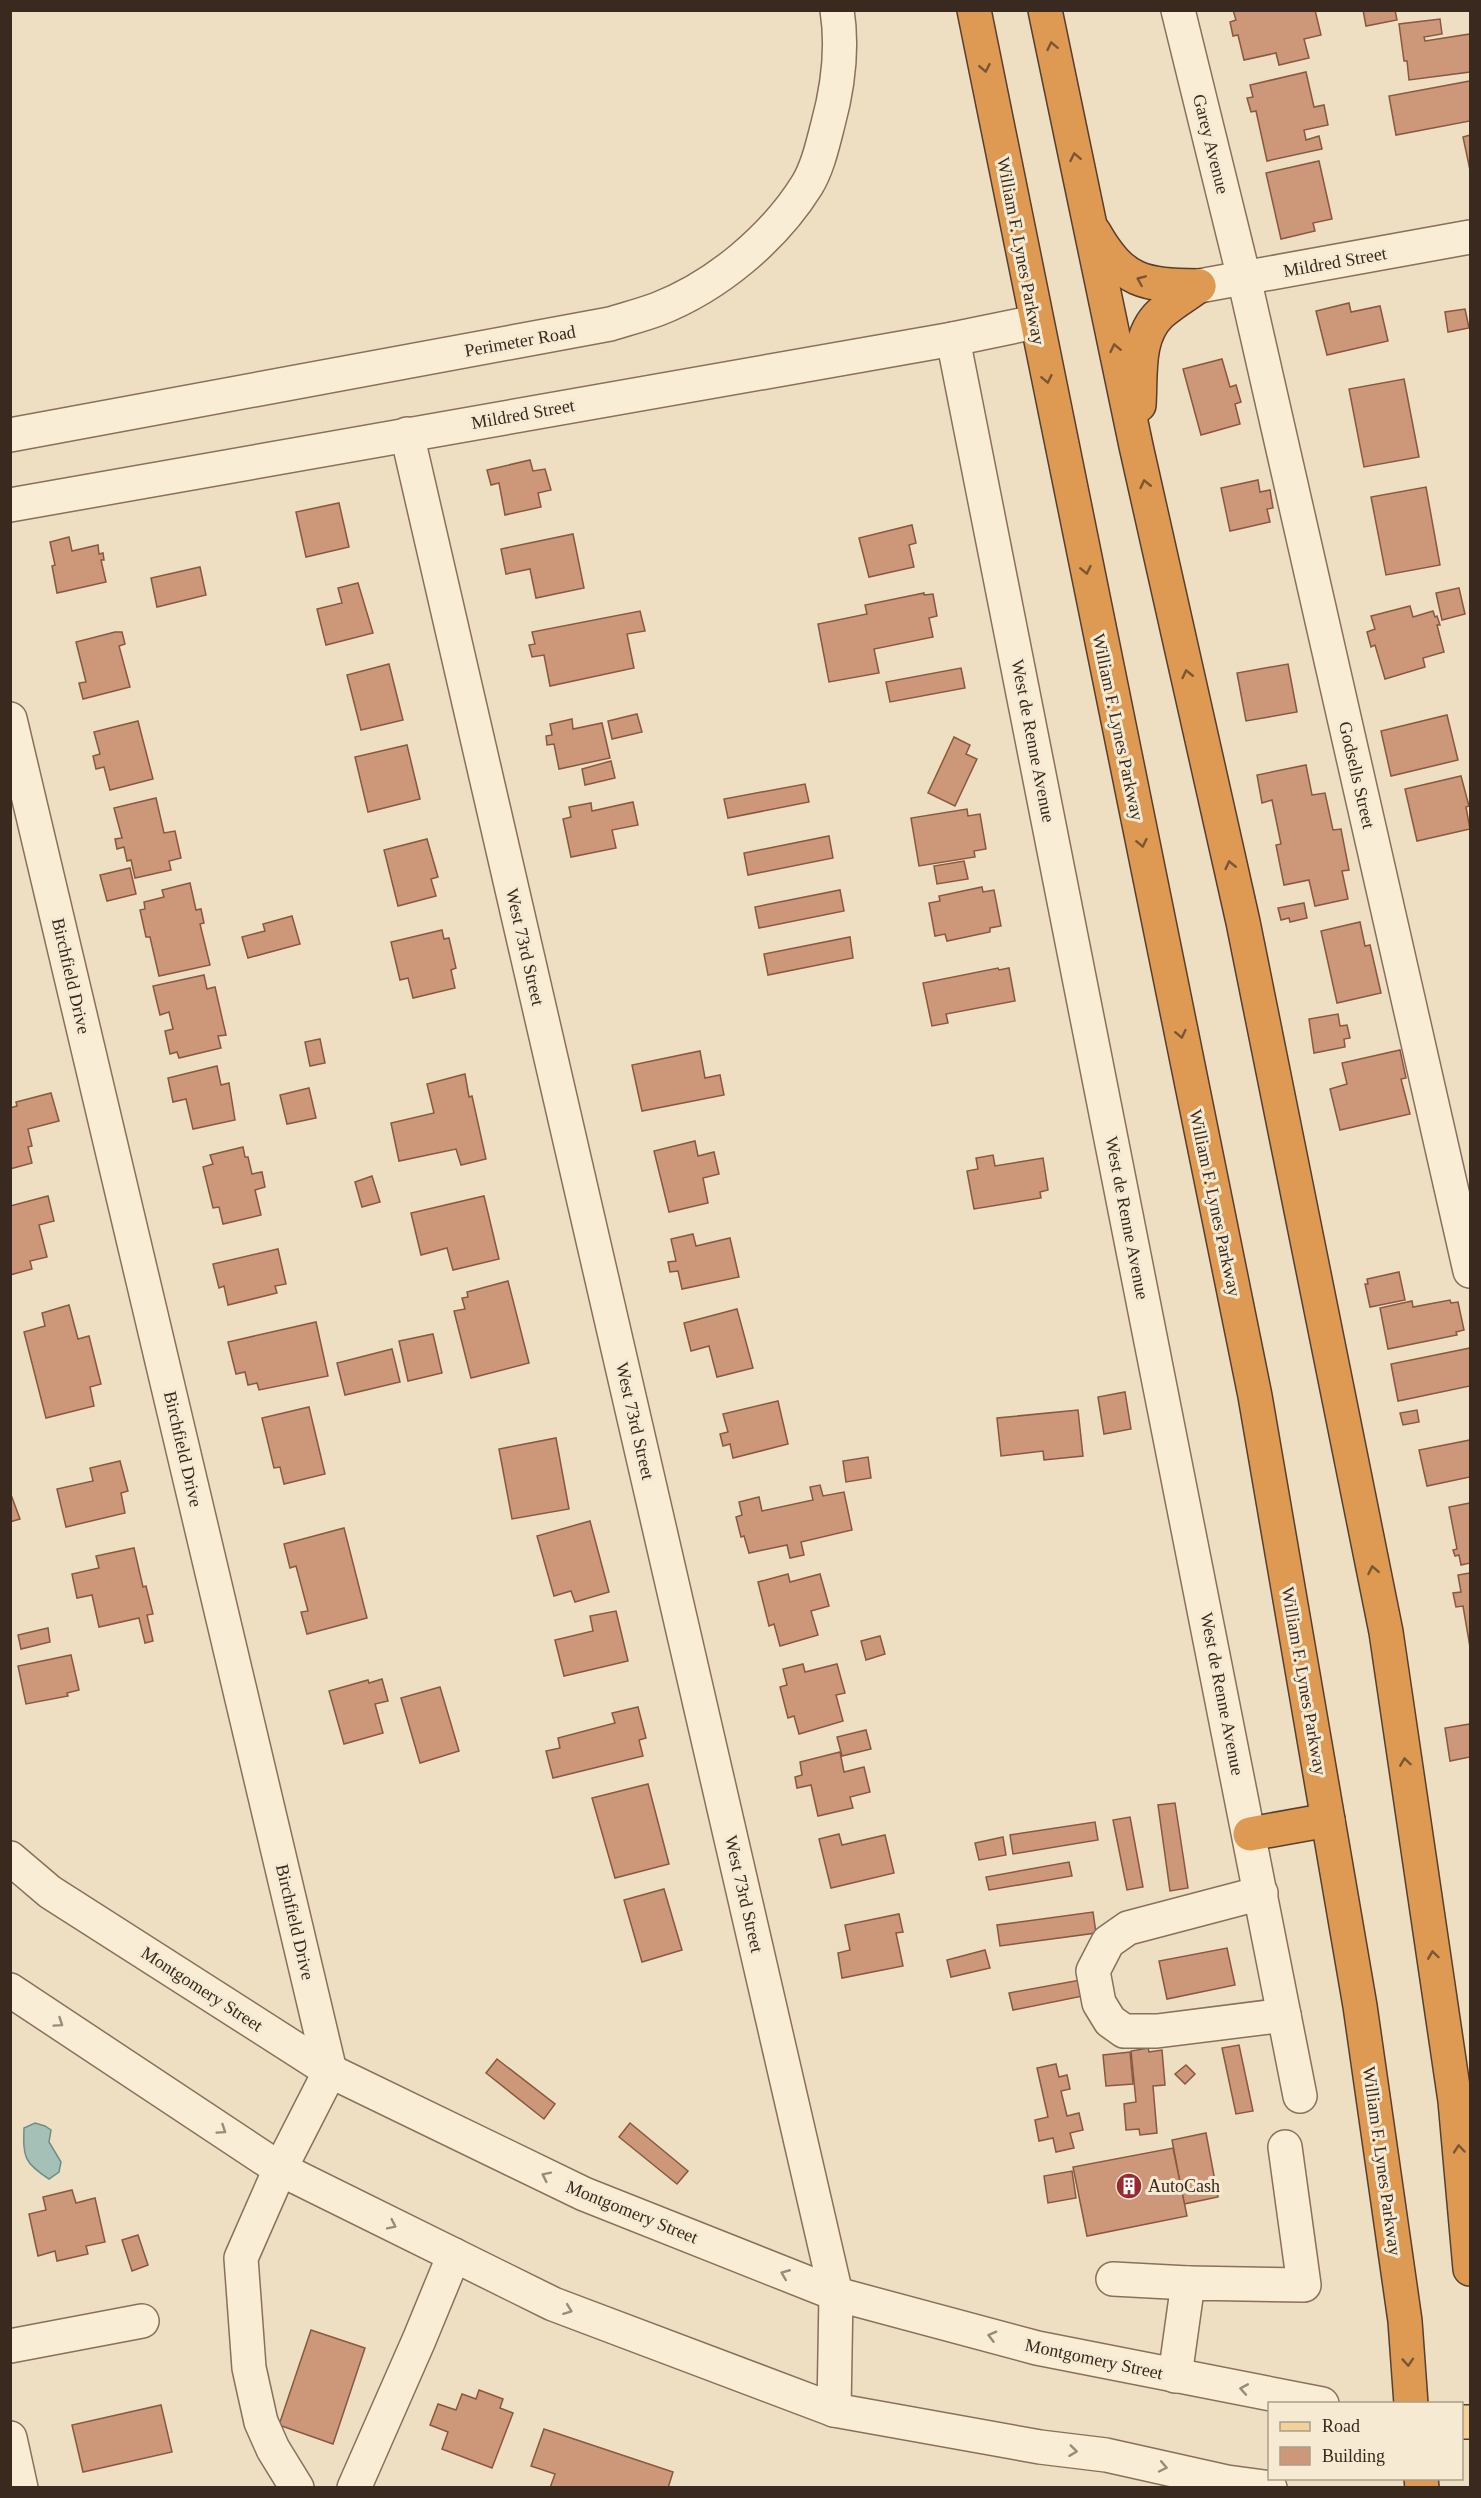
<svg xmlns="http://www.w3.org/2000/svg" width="1481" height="2498" font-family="'Times New Roman',serif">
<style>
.water{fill:#a5c1b7;stroke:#6c9085;stroke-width:1.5}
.building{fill:#cd9779;stroke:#88583f;stroke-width:1.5}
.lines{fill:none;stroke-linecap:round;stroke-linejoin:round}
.minor-casing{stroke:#89705a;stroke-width:36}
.major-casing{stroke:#573f2e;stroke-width:36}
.highway-casing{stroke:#573f2e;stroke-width:36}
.minor{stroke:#f9edd6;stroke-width:33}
.major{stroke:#f2d29a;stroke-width:33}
.highway{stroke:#de9953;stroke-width:33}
.oneway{stroke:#7b5633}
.oneway2{stroke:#998b7a}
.labels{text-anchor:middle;stroke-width:6;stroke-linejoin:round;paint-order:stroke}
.street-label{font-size:18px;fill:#39291e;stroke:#f6ead3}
.poi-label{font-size:18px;fill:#39291e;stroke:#f6ead3;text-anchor:start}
</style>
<rect width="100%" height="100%" fill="#eedfc3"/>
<path class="water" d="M35,2123l10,3 6,4 -2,12 12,20 -2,10 -10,7c-25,-16 -26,-22 -25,-51z"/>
<g class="building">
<polygon points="1233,10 1315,10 1321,35 1304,39 1309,58 1279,65 1276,53 1244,60 1238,35 1233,36 1230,22 1236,20"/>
<polygon points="1363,10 1395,10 1397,20 1366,26"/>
<polygon points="1440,19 1442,34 1424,37 1425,41 1470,34 1470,72 1409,80 1407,61 1404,61 1399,24"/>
<polygon points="1306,72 1314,107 1324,105 1328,125 1304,130 1306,140 1319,136 1322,149 1267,161 1256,111 1251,112 1247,98 1253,97 1250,85"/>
<polygon points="1470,81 1470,121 1396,135 1389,96"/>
<polygon points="1470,135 1470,170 1463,137"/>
<polygon points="1319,161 1332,219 1313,223 1315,231 1281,239 1266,173"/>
<polygon points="1349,303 1351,312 1380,306 1388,341 1327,355 1316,311"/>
<polygon points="1465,309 1469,328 1448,332 1445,312"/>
<polygon points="1222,359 1230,387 1236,385 1241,402 1235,404 1240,424 1201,435 1183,369"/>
<polygon points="1404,379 1419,457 1364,467 1349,389"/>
<polygon points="530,460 533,471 545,469 551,490 538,493 541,507 505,515 499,483 491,485 487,470"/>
<polygon points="1258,480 1260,492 1270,490 1273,508 1267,509 1270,522 1230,531 1221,488"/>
<polygon points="1426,487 1440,565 1386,575 1371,497"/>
<polygon points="339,503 349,547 306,557 296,512"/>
<polygon points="912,525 916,543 909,545 914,567 869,577 859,538"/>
<polygon points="573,534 584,588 536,598 530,569 506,574 501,549"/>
<polygon points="69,537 72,551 98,545 99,554 103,553 104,560 101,560 106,582 57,593 52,566 55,565 50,542"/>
<polygon points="200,567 206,595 157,607 151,578"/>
<polygon points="358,583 373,633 326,645 317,609 342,603 338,588"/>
<polygon points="1459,588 1465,614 1442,620 1436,593"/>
<polygon points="924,593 924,595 933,594 937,616 929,618 933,637 874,649 879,673 829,682 818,624 867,614 865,605"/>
<polygon points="1410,606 1413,617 1433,611 1435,617 1437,616 1440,625 1437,625 1444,652 1423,658 1425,667 1385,679 1375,645 1371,647 1367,632 1375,629 1371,616"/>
<polygon points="640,611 645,631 627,634 634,668 550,686 544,655 532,657 529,645 535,644 532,632"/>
<polygon points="115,632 122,632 125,644 119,646 130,687 83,699 79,683 86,682 76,642"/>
<polygon points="389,664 403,720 361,730 347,675"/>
<polygon points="1288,664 1297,712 1246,721 1237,673"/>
<polygon points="961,668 965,688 890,702 886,682"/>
<polygon points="637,714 642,732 612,739 608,721"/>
<polygon points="1447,715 1458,760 1391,776 1381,731"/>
<polygon points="572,719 573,729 602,723 610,758 559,769 554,744 547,745 546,736 552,735 550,724"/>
<polygon points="138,721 153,779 110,790 104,767 96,769 93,756 100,754 94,732"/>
<polygon points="954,737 970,745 966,754 977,759 955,806 928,793"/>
<polygon points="407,745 420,799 368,812 355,757"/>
<polygon points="611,761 615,778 585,785 582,769"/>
<polygon points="1306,765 1312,795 1325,793 1333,830 1341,829 1349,870 1342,871 1348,899 1315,906 1309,880 1284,885 1276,845 1281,844 1272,800 1262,803 1257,775"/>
<polygon points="1461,776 1469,806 1466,807 1470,829 1417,841 1405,789"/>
<polygon points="805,784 809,802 728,818 724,799"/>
<polygon points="156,798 164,833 175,831 181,858 169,861 171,870 135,878 131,860 127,861 124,847 117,849 115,839 122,838 114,808"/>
<polygon points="633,802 638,825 612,830 616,848 571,857 563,819 571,817 569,807 591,803 592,811"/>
<polygon points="967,809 968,816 980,814 986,849 974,851 975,857 919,866 911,818"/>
<polygon points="829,836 833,858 748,875 744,853"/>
<polygon points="427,839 438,877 431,879 436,896 398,906 384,850"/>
<polygon points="964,861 968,879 937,884 934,866"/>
<polygon points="130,868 136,894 107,901 100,875"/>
<polygon points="190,883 196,910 201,909 204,923 200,924 210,965 159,976 150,937 146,937 140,910 145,909 144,902 164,897 162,890"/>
<polygon points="982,887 983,892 994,890 1001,926 990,928 990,932 947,941 945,934 935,936 929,903 940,901 939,896"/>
<polygon points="840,890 844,911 759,928 755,907"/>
<polygon points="1304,903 1307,918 1290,922 1289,918 1281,920 1278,908"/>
<polygon points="292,916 300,944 248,958 242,937 265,931 263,924"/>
<polygon points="1360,922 1365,946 1370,945 1381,993 1337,1003 1321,931"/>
<polygon points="442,930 444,939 449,938 456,968 451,970 455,988 413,998 408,978 400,980 391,942"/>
<polygon points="850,937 853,958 768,975 764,954"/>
<polygon points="998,968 999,970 1009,968 1015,1001 946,1014 948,1023 932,1026 923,983"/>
<polygon points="204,975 207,989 215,987 226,1035 218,1036 221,1048 179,1058 177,1052 170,1054 165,1031 173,1029 169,1012 160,1015 153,986"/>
<polygon points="1338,1014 1340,1026 1347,1025 1350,1038 1344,1039 1345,1047 1314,1053 1309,1019"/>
<polygon points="320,1039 325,1063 310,1066 305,1042"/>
<polygon points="1400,1050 1406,1078 1401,1079 1410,1114 1340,1130 1330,1089 1347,1084 1342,1063"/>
<polygon points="700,1051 705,1078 720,1075 724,1095 642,1111 632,1065"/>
<polygon points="217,1066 221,1085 229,1083 235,1120 193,1129 186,1099 173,1102 168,1078"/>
<polygon points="465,1074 469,1097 472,1096 486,1159 461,1165 456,1149 399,1161 391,1123 434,1113 427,1084"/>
<polygon points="309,1088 316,1118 287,1124 280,1095"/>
<polygon points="51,1093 59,1121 28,1129 32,1146 28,1147 32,1163 10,1169 10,1108 17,1106 16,1102"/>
<polygon points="695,1141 698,1156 714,1152 719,1174 703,1178 708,1203 669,1212 654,1151"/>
<polygon points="243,1147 245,1157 248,1157 252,1174 262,1172 265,1187 255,1190 261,1215 223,1224 219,1207 213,1208 203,1167 213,1164 210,1155"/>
<polygon points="993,1155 995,1166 1043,1158 1048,1190 1040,1192 1041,1198 974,1209 967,1171 978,1169 976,1158"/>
<polygon points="372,1176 380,1202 362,1207 355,1182"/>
<polygon points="48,1196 54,1221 39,1225 47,1257 30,1261 32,1269 10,1275 10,1206"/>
<polygon points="484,1196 499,1259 453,1270 447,1248 421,1255 411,1213"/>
<polygon points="693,1234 696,1246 730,1238 739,1277 682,1289 678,1271 670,1272 668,1262 676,1261 671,1239"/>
<polygon points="278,1249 286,1284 275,1286 277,1293 228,1305 224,1286 219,1288 213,1264"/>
<polygon points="1399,1272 1405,1300 1370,1307 1365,1284 1368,1284 1367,1279"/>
<polygon points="508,1281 529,1363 471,1378 454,1311 465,1309 462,1298 468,1297 467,1292"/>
<polygon points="1450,1300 1451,1303 1458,1302 1464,1330 1456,1332 1457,1335 1388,1349 1380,1308 1412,1301 1413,1307"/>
<polygon points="69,1305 78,1339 89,1336 101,1384 90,1387 94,1406 46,1418 24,1332 45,1326 42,1313"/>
<polygon points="737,1309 753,1368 717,1377 709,1346 691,1351 684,1323"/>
<polygon points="316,1322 328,1376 259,1390 257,1383 248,1385 245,1372 236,1374 228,1342"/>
<polygon points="433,1334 442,1373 408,1381 399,1341"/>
<polygon points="1470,1348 1470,1386 1398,1401 1391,1364"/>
<polygon points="392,1349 400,1382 345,1395 337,1363"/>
<polygon points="1125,1392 1131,1429 1104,1434 1098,1397"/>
<polygon points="778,1401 788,1444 733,1458 730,1444 723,1446 720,1434 728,1432 723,1414"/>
<polygon points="309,1407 325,1474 284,1484 280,1467 274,1468 262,1418"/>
<polygon points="1078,1410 1083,1456 1044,1460 1043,1451 1001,1456 997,1418"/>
<polygon points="1417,1410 1419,1422 1403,1425 1400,1413"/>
<polygon points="556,1438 569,1509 512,1519 499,1449"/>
<polygon points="1470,1440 1470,1477 1427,1486 1419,1450"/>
<polygon points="868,1457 871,1478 846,1482 843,1461"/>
<polygon points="120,1461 128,1491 121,1493 125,1513 66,1527 57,1489 93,1481 90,1468"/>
<polygon points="820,1485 823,1496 844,1492 852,1530 801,1542 804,1555 790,1558 787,1545 749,1553 744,1536 741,1537 736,1517 742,1515 739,1502 759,1497 762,1511 813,1500 810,1487"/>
<polygon points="10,1492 20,1519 10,1522"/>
<polygon points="1470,1503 1470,1563 1461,1565 1459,1555 1455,1556 1453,1550 1457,1549 1449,1507"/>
<polygon points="590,1521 609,1592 575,1602 571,1591 554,1596 537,1536"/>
<polygon points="344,1528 367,1618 307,1634 301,1612 308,1611 296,1566 290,1568 284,1544"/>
<polygon points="134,1548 143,1587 146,1586 153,1614 147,1615 153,1641 145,1643 139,1618 99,1627 92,1595 77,1598 72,1574 99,1568 96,1556"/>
<polygon points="1470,1573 1470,1647 1463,1606 1456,1607 1453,1593 1461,1592 1458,1575"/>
<polygon points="788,1574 790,1582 820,1574 829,1606 811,1611 818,1635 780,1646 774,1624 769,1626 758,1582"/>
<polygon points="616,1611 628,1661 564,1676 555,1640 593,1631 590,1616"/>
<polygon points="48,1628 50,1642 21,1649 18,1635"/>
<polygon points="880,1636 885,1654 866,1660 861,1641"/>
<polygon points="71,1655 79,1690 67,1693 68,1696 26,1704 18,1666"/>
<polygon points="803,1664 805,1672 837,1664 845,1693 836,1695 843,1721 799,1734 794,1716 788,1718 780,1687 787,1685 783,1669"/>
<polygon points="382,1679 388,1701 375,1704 383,1733 344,1744 329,1691 368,1680 369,1683"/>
<polygon points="440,1687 459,1751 420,1763 401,1698"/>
<polygon points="638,1707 646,1738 639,1740 643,1756 553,1778 546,1751 560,1748 558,1738 615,1723 612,1713"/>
<polygon points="1470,1724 1470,1757 1450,1761 1445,1728"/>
<polygon points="866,1730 871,1749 842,1756 837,1737"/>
<polygon points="840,1752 844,1772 864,1767 870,1792 850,1797 853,1808 818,1816 811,1785 797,1788 795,1777 802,1775 800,1762"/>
<polygon points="648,1784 669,1864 615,1878 592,1798"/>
<polygon points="1175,1803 1188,1888 1170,1891 1158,1805"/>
<polygon points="1130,1817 1143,1887 1127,1890 1113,1820"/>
<polygon points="1095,1822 1098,1840 1013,1854 1010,1835"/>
<polygon points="839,1834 842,1845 885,1835 894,1873 831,1888 819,1839"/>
<polygon points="1003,1837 1006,1855 979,1860 975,1843"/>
<polygon points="1069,1862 1072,1876 989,1890 986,1877"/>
<polygon points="664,1889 682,1950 642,1962 624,1900"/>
<polygon points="1093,1912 1096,1933 1000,1946 997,1925"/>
<polygon points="899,1914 903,1932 896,1933 903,1966 842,1978 838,1953 850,1950 845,1925"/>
<polygon points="1227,1948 1235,1985 1167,1999 1159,1961"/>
<polygon points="985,1950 990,1968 951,1977 947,1960"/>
<polygon points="1080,1980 1083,1996 1013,2010 1009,1993"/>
<polygon points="1239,2045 1253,2111 1236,2114 1222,2048"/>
<polygon points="1148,2048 1149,2052 1162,2050 1165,2085 1153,2086 1157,2133 1140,2135 1139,2129 1126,2130 1124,2104 1136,2102 1131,2051"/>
<polygon points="1130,2052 1133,2084 1106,2086 1103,2055"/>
<polygon points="497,2059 555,2104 544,2119 486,2073"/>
<polygon points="1056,2064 1059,2077 1067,2075 1070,2089 1061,2091 1067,2116 1079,2113 1083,2130 1070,2133 1074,2148 1056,2152 1053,2138 1039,2141 1035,2120 1048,2117 1037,2068"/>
<polygon points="1186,2065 1195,2074 1185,2084 1175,2074"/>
<polygon points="630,2123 688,2171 677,2184 619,2137"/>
<polygon points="1206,2133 1218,2197 1184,2204 1172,2140"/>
<polygon points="1173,2148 1187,2216 1087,2236 1073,2167"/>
<polygon points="1072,2171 1076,2198 1048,2203 1044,2176"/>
<polygon points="72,2190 76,2203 95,2198 105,2242 86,2246 88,2254 57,2261 55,2251 38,2256 29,2214 46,2210 43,2197"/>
<polygon points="138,2235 148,2265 132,2271 122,2240"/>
<polygon points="311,2330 365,2348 333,2444 279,2425"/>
<polygon points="479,2390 503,2399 500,2408 513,2413 492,2468 442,2449 448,2432 430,2425 438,2404 456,2410 462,2394 476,2399"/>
<polygon points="161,2405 172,2452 83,2472 72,2425"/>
<polygon points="544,2429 673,2472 668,2488 550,2488 555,2474 531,2466"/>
</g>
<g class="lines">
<defs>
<g id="minor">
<polyline points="1178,10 1244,278 1470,1271"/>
<polyline points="1199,286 1470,237"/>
<polyline points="953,339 1300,2096"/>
<polyline points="407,434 836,2294 834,2410"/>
<path d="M10,435l600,-111c16,-5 32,-9 48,-15 59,-23 116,-71 149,-124 11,-18 16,-42 21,-61 10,-37 15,-76 9,-114"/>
<polyline points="10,505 953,339 1035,322"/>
<polyline points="10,719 330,2071 280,2169 241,2258 249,2368 261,2422 273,2449 297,2488"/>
<polyline points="10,1858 50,1892 330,2071 584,2194 836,2294 1037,2348 1322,2404"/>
<polyline points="1261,1893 1128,1928 1108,1942 1093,1971 1099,2003 1110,2021 1124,2031 1157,2031 1284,2015"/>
<polyline points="10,1990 280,2169 553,2304 834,2410 1040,2447 1106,2455 1227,2482 1270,2488"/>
<polyline points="1113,2279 1188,2283"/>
<polyline points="10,2346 142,2321"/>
<polyline points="1175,2376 1188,2283 1304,2285 1285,2147"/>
<polyline points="10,2438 21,2488"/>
<polyline points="354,2488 419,2340 454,2255"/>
</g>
<polyline id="major" points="1462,2422 1470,2422"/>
<g id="highway">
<polyline points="974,10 1255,1396 1360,2006 1405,2321 1411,2404"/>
<polyline points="1045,10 1136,446 1243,922 1386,1632 1455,2101 1470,2269"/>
<path d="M1094,232c29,51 50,53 105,54"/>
<path d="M1139,405c2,-30 -3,-68 21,-91 11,-10 26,-19 39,-28"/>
<polyline points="1250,1834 1328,1820"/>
<polyline points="1421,2478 1422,2488"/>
</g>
</defs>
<use href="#minor" class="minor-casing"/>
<use href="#major" class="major-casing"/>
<use href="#highway" class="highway-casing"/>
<use href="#minor" class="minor"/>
<use href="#major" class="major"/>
<use href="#highway" class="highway"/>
</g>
<defs><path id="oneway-chevron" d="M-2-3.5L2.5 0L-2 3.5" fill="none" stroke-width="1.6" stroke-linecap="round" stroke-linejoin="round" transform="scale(1.5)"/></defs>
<g class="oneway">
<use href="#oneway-chevron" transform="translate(1052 46) rotate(-102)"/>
<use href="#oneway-chevron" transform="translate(985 68) rotate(79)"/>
<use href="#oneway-chevron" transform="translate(1075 157) rotate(-101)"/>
<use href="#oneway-chevron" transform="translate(1141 280) rotate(-157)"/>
<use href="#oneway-chevron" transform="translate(1115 348) rotate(-102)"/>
<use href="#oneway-chevron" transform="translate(1047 379) rotate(78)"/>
<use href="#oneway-chevron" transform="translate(1145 484) rotate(-103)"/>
<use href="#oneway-chevron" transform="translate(1086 570) rotate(78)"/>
<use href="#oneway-chevron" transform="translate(1187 674) rotate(-103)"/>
<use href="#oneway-chevron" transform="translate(1142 843) rotate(78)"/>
<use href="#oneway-chevron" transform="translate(1230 865) rotate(-103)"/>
<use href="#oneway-chevron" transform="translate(1181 1034) rotate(78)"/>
<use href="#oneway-chevron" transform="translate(1373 1570) rotate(-101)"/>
<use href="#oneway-chevron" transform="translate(1405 1762) rotate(-98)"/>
<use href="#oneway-chevron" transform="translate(1433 1955) rotate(-98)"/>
<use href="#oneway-chevron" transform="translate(1459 2149) rotate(-95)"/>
<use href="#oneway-chevron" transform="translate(1408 2362) rotate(86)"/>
</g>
<g class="oneway2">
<use href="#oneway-chevron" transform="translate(59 2023) rotate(34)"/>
<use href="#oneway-chevron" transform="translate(222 2130) rotate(34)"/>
<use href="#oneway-chevron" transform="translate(546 2176) rotate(-154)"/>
<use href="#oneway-chevron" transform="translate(392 2225) rotate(26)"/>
<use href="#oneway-chevron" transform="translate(785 2274) rotate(-158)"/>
<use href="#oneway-chevron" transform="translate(568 2310) rotate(21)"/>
<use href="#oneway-chevron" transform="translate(992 2336) rotate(-165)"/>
<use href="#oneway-chevron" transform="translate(1244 2389) rotate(-170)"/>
<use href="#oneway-chevron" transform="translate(1073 2451) rotate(7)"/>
<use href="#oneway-chevron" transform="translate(1163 2467) rotate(12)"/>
</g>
<defs>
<symbol id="building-disc" viewBox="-11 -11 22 22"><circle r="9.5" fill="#982930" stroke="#f6ead3"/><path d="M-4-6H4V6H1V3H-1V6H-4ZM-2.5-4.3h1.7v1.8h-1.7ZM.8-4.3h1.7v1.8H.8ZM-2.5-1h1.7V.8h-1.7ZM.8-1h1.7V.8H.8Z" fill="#fff"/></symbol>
</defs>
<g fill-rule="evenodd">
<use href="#building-disc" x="1114" y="2171" width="30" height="30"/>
</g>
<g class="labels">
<g class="street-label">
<text transform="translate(1211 144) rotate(76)" y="6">Garey Avenue</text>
<text transform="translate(1021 251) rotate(79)" y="6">William F. Lynes Parkway</text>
<text transform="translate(1335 262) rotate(-10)" y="6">Mildred Street</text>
<text transform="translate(520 341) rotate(-10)" y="6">Perimeter Road</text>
<text transform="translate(523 414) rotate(-10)" y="6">Mildred Street</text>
<text transform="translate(1118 727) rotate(78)" y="6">William F. Lynes Parkway</text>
<text transform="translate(1033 741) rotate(79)" y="6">West de Renne Avenue</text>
<text transform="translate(1357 775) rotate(77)" y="6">Godsells Street</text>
<text transform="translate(525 947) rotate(77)" y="6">West 73rd Street</text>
<text transform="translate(71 976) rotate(77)" y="6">Birchfield Drive</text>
<text transform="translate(1215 1203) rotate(78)" y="6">William F. Lynes Parkway</text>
<text transform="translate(1127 1218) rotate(79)" y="6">West de Renne Avenue</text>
<text transform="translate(635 1421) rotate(77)" y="6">West 73rd Street</text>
<text transform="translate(183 1449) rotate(77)" y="6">Birchfield Drive</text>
<text transform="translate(1304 1681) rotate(80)" y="6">William F. Lynes Parkway</text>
<text transform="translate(1222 1694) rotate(79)" y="6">West de Renne Avenue</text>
<text transform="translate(744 1894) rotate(77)" y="6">West 73rd Street</text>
<text transform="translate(295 1922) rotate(77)" y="6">Birchfield Drive</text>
<text transform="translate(202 1989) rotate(33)" y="6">Montgomery Street</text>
<text transform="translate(1382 2161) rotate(82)" y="6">William F. Lynes Parkway</text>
<text transform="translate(632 2212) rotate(22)" y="6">Montgomery Street</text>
<text transform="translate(1094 2359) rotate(12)" y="6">Montgomery Street</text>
</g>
<g class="poi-label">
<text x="1148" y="2192">AutoCash</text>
</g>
</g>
<rect width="1481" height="2498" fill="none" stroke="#39291e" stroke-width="24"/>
<rect x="1268" y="2402" width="195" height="78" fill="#f6ead3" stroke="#aa9d8b" stroke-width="1.5"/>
<rect x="1280" y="2422" width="30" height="9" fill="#f2d29a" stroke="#aa9d8b" stroke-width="1.5"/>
<text x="1322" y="2432" font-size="18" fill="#39291e">Road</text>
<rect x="1280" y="2447" width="30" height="18" fill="#cd9779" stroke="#aa9d8b" stroke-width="1.5"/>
<text x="1322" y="2462" font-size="18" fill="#39291e">Building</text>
</svg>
